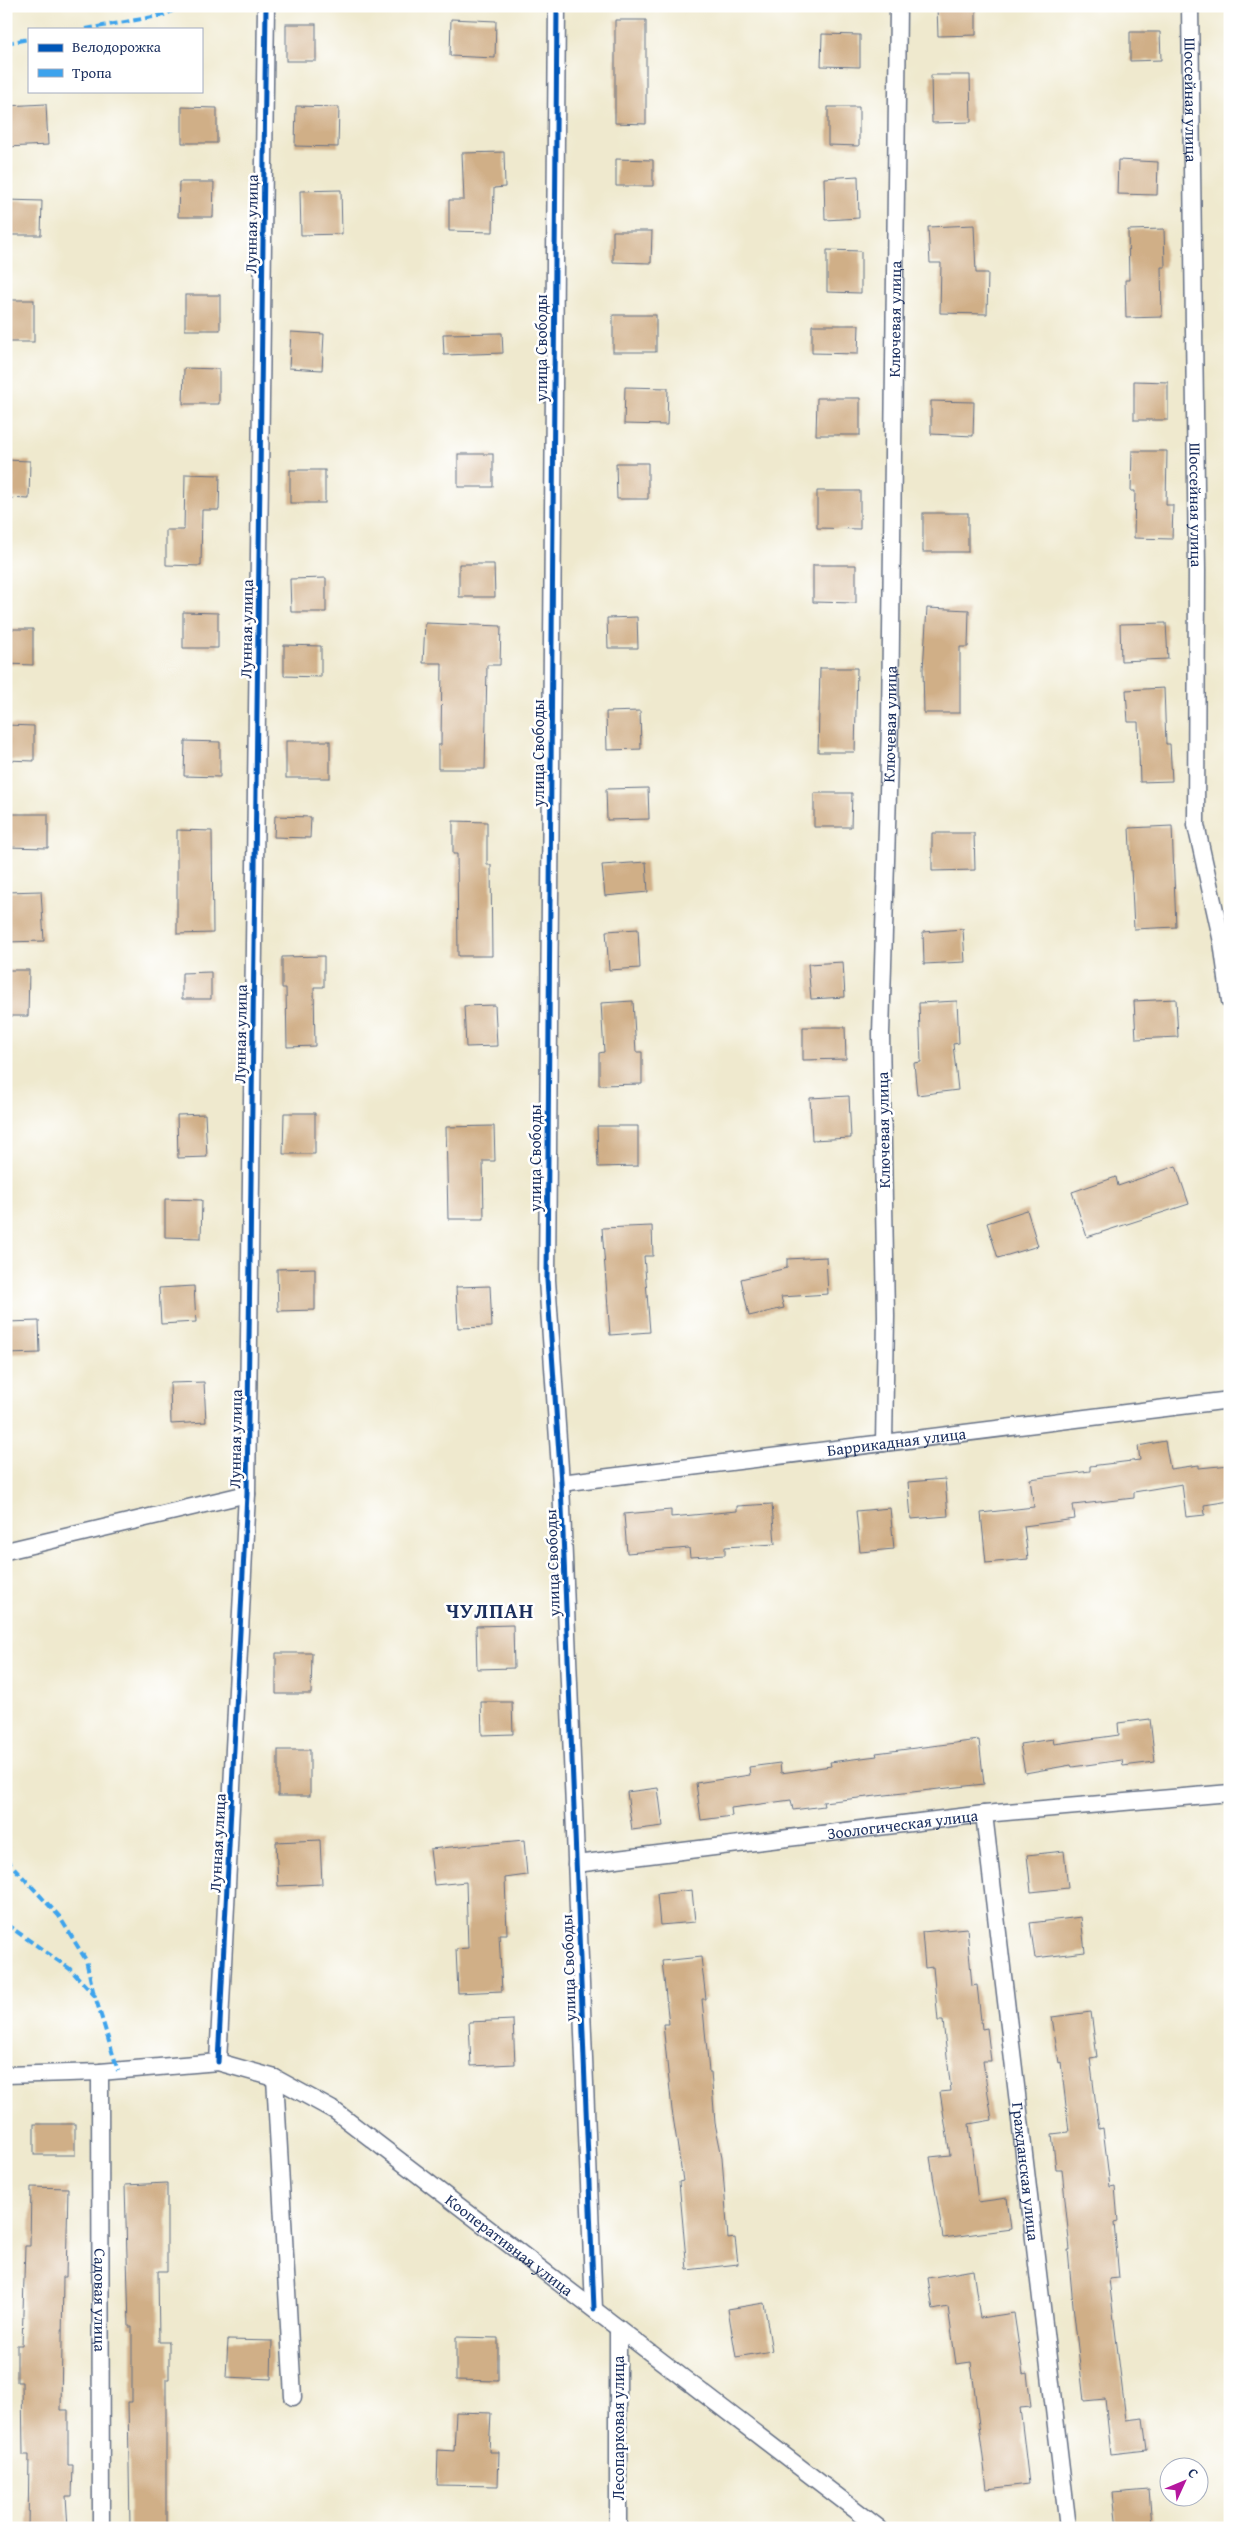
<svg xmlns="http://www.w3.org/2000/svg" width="1236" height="2534" font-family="'Gentium Book Plus',serif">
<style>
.building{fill:#d0af87}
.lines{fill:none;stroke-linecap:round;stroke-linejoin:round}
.minor-casing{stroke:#657085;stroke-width:19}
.minor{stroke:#fff;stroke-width:16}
.quiet{stroke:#3da3ed;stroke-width:4;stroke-dasharray:8 4;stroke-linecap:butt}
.cycleway-casing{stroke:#fff;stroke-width:8}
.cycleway{stroke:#0057b8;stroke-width:5}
.labels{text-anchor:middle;stroke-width:5;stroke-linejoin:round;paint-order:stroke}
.street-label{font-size:16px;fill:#1b2f5e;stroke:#fff}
.district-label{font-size:21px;font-weight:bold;letter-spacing:1px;fill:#1b2f5e;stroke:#fff}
</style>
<rect width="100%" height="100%" fill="#fff"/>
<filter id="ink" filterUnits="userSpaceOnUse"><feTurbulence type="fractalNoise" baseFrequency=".02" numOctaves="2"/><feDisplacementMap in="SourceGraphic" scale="10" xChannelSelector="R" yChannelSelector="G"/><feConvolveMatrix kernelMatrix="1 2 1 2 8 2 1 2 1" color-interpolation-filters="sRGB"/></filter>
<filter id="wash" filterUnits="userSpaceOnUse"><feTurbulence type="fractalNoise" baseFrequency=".0096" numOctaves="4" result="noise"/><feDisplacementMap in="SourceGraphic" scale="20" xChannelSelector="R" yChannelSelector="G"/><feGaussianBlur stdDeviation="1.12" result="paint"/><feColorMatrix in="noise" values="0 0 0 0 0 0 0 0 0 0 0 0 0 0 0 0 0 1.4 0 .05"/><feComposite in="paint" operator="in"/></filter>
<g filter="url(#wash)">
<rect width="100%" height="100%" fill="#efe9ce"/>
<g id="blocks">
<g class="building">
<polygon points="937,6 976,6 976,35 938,36"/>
<polygon points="451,19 496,21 495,58 450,56"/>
<polygon points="615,20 646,20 646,124 615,123"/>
<rect x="286" y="24" width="30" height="37"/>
<polygon points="1130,32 1160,32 1161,60 1130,61"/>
<polygon points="822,34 860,35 860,67 821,66"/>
<polygon points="931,75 970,75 971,122 932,123"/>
<polygon points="46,104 48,145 6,147 6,106"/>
<polygon points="296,106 339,107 338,147 295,146"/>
<polygon points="182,107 217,108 217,143 182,143"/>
<polygon points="828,107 859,107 859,146 828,145"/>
<polygon points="504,152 505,187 494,188 493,232 449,231 449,200 464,200 462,153"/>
<polygon points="616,159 653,160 653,186 616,186"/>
<polygon points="1118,160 1158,162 1157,195 1117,194"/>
<polygon points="858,176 859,218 825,220 824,178"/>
<polygon points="179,182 214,182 213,217 178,217"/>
<polygon points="341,190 342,234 301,235 300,191"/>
<polygon points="6,200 42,201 41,235 6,235"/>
<polygon points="974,225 976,273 988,273 987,314 940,313 941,263 930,263 928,227"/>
<polygon points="1164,229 1165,267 1161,267 1162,317 1126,318 1125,280 1129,280 1128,230"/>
<polygon points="613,231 652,231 651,263 613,262"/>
<polygon points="827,250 861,251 861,293 827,292"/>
<rect x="185" y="295" width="35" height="35"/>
<rect x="6" y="300" width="28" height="42"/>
<rect x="613" y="315" width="43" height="37"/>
<polygon points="812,325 859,325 858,354 812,353"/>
<polygon points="291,332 324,334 322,370 289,368"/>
<polygon points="502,333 503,353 444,355 443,334"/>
<polygon points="184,368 219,369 219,404 183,404"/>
<polygon points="1134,381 1168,382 1168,420 1134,420"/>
<polygon points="625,387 668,388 667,425 624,424"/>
<polygon points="817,398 860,398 860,435 816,435"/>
<polygon points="931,401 974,402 973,436 931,434"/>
<polygon points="1132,451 1167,451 1166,505 1173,505 1172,539 1134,538 1135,491 1131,491"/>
<rect x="458" y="454" width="35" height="33"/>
<polygon points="6,460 30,461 29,499 6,498"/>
<polygon points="616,463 648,463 648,499 617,499"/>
<rect x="290" y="470" width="35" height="33"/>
<polygon points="185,474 220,475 219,510 202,510 201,566 166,565 166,530 184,530"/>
<polygon points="817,491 860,491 860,529 817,528"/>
<rect x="923" y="513" width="45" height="39"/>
<polygon points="459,564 494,564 495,597 459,597"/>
<polygon points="813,565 856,565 856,603 813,602"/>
<polygon points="326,578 326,612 291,612 290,579"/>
<polygon points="927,608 969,610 968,647 960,647 960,713 924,713 923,669"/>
<polygon points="183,612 218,613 218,648 183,648"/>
<polygon points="637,617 638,648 608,648 607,618"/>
<polygon points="425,623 501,626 500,665 487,665 485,769 438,769 438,745 441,745 442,663 423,663"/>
<polygon points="1166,623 1168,659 1121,661 1120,624"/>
<polygon points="6,629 33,629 33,665 6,664"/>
<polygon points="284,645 321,646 321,677 284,676"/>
<polygon points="820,668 857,668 855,752 818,752"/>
<polygon points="1164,688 1166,744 1170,744 1172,781 1140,782 1138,722 1128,722 1126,690"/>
<polygon points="640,711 641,749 607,750 606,712"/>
<polygon points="6,725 34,726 34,761 6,760"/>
<polygon points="185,741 220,742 220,777 184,776"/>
<rect x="286" y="741" width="44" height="37"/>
<polygon points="648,788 649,819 607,820 606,789"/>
<polygon points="814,793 852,793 851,827 814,827"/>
<polygon points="6,814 48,814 48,848 6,847"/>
<polygon points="275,816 311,817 310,838 274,837"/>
<polygon points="453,821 487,822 487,865 491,865 492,956 458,956 457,854 453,854"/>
<polygon points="1172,826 1176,927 1134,929 1129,828"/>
<polygon points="177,830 212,831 213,933 177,934"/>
<polygon points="932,833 974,833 975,870 932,871"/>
<polygon points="646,862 648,892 605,896 602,865"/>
<polygon points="41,891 44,941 6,942 6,892"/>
<polygon points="638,929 640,968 609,970 606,931"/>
<polygon points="963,929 965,962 924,964 923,932"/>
<polygon points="324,956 324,987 314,987 315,1046 287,1047 286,988 282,988 282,957"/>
<polygon points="843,962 845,997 811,999 808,964"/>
<polygon points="6,970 29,970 28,1016 6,1016"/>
<polygon points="211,972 211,999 182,999 182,973"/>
<polygon points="1176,999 1178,1037 1136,1039 1134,1001"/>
<polygon points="633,1001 636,1052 642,1052 642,1084 599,1085 599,1053 604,1052 601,1003"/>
<polygon points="957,1001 959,1043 953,1044 958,1090 917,1095 914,1063 921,1062 919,1003"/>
<polygon points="495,1005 497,1046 466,1047 464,1006"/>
<polygon points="803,1027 845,1027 846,1059 803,1060"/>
<polygon points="849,1096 851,1138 812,1140 810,1098"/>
<polygon points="284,1113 315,1113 315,1154 283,1154"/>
<polygon points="205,1114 207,1157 178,1158 177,1115"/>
<polygon points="494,1126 495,1161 483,1161 484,1219 448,1219 446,1127"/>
<polygon points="597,1126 638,1126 638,1166 598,1167"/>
<polygon points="1176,1166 1189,1204 1087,1237 1072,1192 1116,1177 1118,1186"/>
<polygon points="165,1199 202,1200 201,1238 165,1237"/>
<polygon points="1027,1210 1038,1246 998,1258 987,1223"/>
<polygon points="652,1226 653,1256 644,1256 650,1332 610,1335 602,1228"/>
<polygon points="826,1257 828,1294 781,1297 784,1308 749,1316 741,1279 787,1268 787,1259"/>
<polygon points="315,1268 315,1310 278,1311 277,1269"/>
<polygon points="194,1286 196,1322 161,1324 159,1288"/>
<polygon points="490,1286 492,1327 458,1328 456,1287"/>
<polygon points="39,1321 40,1353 6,1354 6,1322"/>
<polygon points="204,1382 206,1422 171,1424 170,1383"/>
<polygon points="1165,1441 1170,1469 1199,1465 1199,1468 1230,1465 1230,1501 1204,1505 1205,1515 1186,1517 1182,1484 1134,1492 1134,1498 1073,1505 1075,1519 1024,1526 1028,1559 986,1563 981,1513 1034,1507 1030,1479 1090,1471 1090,1466 1140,1460 1138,1446"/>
<polygon points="945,1479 948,1516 911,1519 908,1482"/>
<polygon points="772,1504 775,1544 725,1547 725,1555 690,1557 689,1548 627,1553 624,1514 671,1510 671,1517 737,1511 737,1506"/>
<polygon points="890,1508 894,1549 860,1552 856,1511"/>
<polygon points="513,1625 514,1668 477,1669 476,1626"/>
<polygon points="276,1653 312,1653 311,1694 276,1694"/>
<polygon points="481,1702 512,1702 513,1734 482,1735"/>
<polygon points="1150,1719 1155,1762 1123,1766 1122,1760 1072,1767 1071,1765 1025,1773 1020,1744 1053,1739 1054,1744 1119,1735 1118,1723"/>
<polygon points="979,1740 984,1784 823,1802 824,1806 793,1810 791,1800 731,1808 732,1816 701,1820 696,1783 750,1775 749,1767 780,1763 781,1773 831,1766 830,1762 877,1756 876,1753"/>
<rect x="278" y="1750" width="32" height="46"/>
<polygon points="658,1788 663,1826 632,1830 627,1792"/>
<polygon points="320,1840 322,1884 278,1886 276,1842"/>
<polygon points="524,1840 527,1875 505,1878 507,1934 499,1934 502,1991 458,1993 456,1949 468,1948 466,1882 434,1885 430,1849"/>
<polygon points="1064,1851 1068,1888 1031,1892 1027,1855"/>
<polygon points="692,1890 695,1922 660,1925 657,1894"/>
<polygon points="1081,1917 1085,1952 1035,1958 1030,1923"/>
<polygon points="967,1928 972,1986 977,1985 982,2029 987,2028 991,2061 983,2061 992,2120 969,2124 978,2202 1007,2198 1011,2229 943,2238 930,2157 950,2155 940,2092 951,2091 943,2021 938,2021 933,1967 925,1968 922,1932"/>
<polygon points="701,1957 706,1999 702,1999 709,2072 711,2072 715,2123 722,2157 728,2239 735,2238 738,2264 687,2270 679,2182 683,2181 672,2110 663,2024 669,2024 662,1961"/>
<polygon points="1091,2012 1097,2057 1090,2058 1099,2129 1103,2128 1110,2187 1115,2186 1118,2222 1114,2223 1119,2278 1109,2279 1126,2420 1143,2418 1147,2450 1111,2454 1105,2399 1084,2401 1073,2305 1068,2250 1070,2250 1062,2169 1056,2169 1052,2134 1069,2132 1061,2062 1059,2063 1052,2017"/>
<polygon points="513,2020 515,2064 471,2066 469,2022"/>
<rect x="34" y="2124" width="41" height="31"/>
<polygon points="167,2183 167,2271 158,2271 159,2342 169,2342 169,2379 166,2379 166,2528 130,2528 128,2402 132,2402 132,2327 129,2327 125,2185"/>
<polygon points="31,2187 68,2188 66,2277 63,2277 61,2410 68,2410 68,2465 73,2465 72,2496 66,2496 68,2528 28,2528 29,2455 23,2455 22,2382 17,2382 17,2345 22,2345 25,2246 30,2246"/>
<polygon points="973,2270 980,2318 1014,2313 1023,2374 1027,2373 1031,2407 1020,2408 1029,2484 987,2489 971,2362 956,2364 948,2307 933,2310 928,2278"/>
<polygon points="764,2303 772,2351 736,2357 728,2309"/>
<polygon points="456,2337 498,2338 498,2381 456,2380"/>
<polygon points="228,2340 272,2341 271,2379 226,2377"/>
<polygon points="456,2412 491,2413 489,2452 499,2452 498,2486 437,2485 438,2450 454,2451"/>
<polygon points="1149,2490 1152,2525 1117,2528 1113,2493"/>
</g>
</g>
</g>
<g filter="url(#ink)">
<use href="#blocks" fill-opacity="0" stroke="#657085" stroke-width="1"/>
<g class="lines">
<defs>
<g id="minor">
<polyline points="557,6 547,1280 561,1483 594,2309"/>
<path id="s1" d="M1190,6l7,564 -1,255 26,117 8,59"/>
<path id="s2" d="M884,1443l2,-127 -5,-282 9,-311 8,-717"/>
<path id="s3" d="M561,1483l669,-83"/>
<polyline points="6,1551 247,1494"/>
<path id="s4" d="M984,1814l84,714"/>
<path id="s5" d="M576,1864l408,-50 246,-21"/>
<polyline points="218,2062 247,1494 266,6"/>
<path id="s6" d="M100,2072l1,456"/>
<path id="s7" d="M6,2075l94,-3 118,-10 57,16 60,33 544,417"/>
<polyline points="275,2078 293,2397"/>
<polyline points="618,2528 618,2328"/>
</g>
</defs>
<use href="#minor" class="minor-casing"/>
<use href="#minor" class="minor"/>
<g class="quiet">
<polyline points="86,29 164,15 182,6"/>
<polyline points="6,43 29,39"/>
<polyline points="6,1859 59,1916 86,1960 94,1995"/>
<polyline points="6,1924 70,1969 95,1996 118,2071"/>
</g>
<defs>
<g id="cycleway">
<polyline points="557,6 547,1280 561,1483 594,2309"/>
<polyline points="218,2062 247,1494 266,6"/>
</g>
</defs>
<use href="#cycleway" class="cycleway-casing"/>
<use href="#cycleway" class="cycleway"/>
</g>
</g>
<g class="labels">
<g class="street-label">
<text dy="6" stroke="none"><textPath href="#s1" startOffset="94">Шоссейная улица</textPath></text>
<text transform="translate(251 224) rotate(-89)" y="6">Лунная улица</text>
<text dy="6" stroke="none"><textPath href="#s2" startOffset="1124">Ключевая улица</textPath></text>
<text transform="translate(541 348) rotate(-90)" y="6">улица Свободы</text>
<text dy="6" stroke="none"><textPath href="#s1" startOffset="499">Шоссейная улица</textPath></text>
<text transform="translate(246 629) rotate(-89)" y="6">Лунная улица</text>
<text dy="6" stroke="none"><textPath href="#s2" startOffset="719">Ключевая улица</textPath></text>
<text transform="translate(538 753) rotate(-90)" y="6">улица Свободы</text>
<text transform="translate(240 1034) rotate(-89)" y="6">Лунная улица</text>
<text transform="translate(883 1130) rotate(-91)" y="6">Ключевая улица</text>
<text transform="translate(535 1158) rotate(-90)" y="6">улица Свободы</text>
<text transform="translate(235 1439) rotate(-89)" y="6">Лунная улица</text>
<text dy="6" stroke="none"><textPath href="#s3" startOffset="338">Баррикадная улица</textPath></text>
<text transform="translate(552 1563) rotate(-92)" y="6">улица Свободы</text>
<text dy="6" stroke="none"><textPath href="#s5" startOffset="329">Зоологическая улица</textPath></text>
<text transform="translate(217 1843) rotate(-87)" y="6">Лунная улица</text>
<text transform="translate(568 1968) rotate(-92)" y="6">улица Свободы</text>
<text dy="6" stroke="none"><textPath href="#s4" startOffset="360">Гражданская улица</textPath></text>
<text dy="6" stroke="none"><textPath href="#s7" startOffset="560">Кооперативная улица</textPath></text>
<text dy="6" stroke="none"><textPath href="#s6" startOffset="228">Садовая улица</textPath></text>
<text transform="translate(618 2428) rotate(-90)" y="6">Лесопарковая улица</text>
</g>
<g class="district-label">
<text x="490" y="1618">ЧУЛПАН</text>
</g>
</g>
<rect width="1236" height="2534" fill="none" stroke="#fff" stroke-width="25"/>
<rect x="28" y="28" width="175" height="65" fill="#ffffff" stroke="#a4acbf"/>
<rect x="38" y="44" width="25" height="8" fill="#0057b8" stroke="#a4acbf"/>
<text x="72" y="52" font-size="15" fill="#1b2f5e">Велодорожка</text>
<rect x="38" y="69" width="25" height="8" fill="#3da3ed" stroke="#a4acbf"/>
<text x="72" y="78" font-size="15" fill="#1b2f5e">Тропа</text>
<g transform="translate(1184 2482) rotate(46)"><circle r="24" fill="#ffffff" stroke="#a4acbf"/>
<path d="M0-4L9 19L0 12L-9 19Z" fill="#b5179e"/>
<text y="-8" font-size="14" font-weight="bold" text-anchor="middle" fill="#1b2f5e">С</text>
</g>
</svg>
